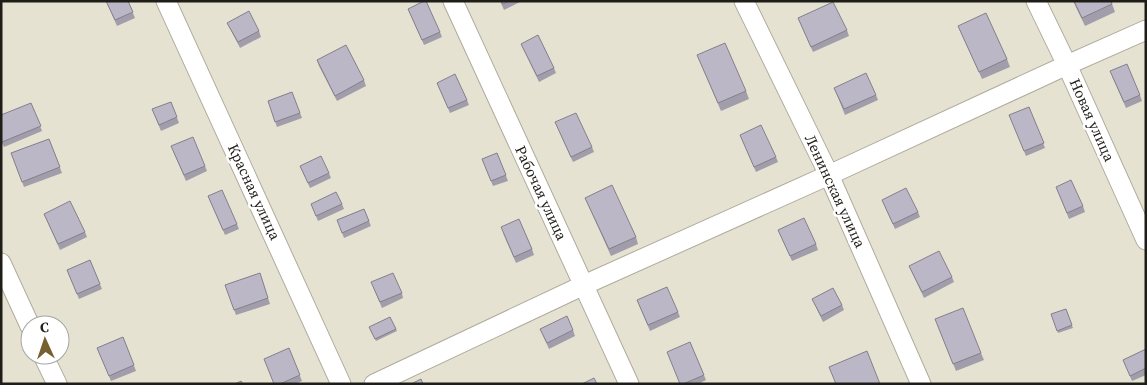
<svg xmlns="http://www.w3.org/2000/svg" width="1147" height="385" font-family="'Source Serif 4',serif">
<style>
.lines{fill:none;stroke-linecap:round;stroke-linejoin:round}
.minor-casing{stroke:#b0ab9c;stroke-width:21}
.minor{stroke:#fff;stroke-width:19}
.wall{fill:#a29daa}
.building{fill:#bcb7c6;stroke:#84808b}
.labels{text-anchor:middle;stroke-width:5;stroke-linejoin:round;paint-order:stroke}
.street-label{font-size:15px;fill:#1f1d18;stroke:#fff}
</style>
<rect width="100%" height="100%" fill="#e6e2d2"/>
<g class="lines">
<defs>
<g id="minor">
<polyline points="166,1 341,384"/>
<polyline points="453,1 629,384"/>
<polyline points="744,1 829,175 921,384"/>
<polyline points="1036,1 1067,65 1146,240"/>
<polyline points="1,263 30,326"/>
<polyline points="43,355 57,384"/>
<polyline points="374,384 584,285 829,175 1067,65 1146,30"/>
</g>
</defs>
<use href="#minor" class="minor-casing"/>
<use href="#minor" class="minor"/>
</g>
<g class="wall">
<polygon points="106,1 128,1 135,18 117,26"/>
<polygon points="500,1 522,1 504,10"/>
<polygon points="1073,1 1111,1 1115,12 1085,26"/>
<polygon points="408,9 440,32 442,37 424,45"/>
<polygon points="798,18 847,30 849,36 813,52"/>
<polygon points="227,23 259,31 261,37 240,48"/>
<polygon points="958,26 1007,59 1010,67 982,79"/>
<polygon points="521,44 554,68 556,73 539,82"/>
<polygon points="697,55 746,91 749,99 721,111"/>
<polygon points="317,60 364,80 366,86 337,101 319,66"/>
<polygon points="1112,76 1140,95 1142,101 1126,108"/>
<polygon points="437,83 467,100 469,105 450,113"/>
<polygon points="834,88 876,95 878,100 845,115"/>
<polygon points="292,92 302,118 277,127 268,101"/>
<polygon points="171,102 179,123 161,131 152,109"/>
<polygon points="31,103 42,131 4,147 1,141"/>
<polygon points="1029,107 1045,148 1026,156 1009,115"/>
<polygon points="555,122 592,147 594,152 573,162"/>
<polygon points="740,135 776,157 778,162 756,172"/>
<polygon points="49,139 62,173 24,187 11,153"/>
<polygon points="173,151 205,166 207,171 186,181"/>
<polygon points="497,153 508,181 493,186 482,159"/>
<polygon points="300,166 329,173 331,178 310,188"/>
<polygon points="1056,187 1083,206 1085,212 1069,219"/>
<polygon points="208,196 237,224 239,229 225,235"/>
<polygon points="585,198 636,237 638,244 611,256"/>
<polygon points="882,200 918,212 920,217 895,229"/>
<polygon points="311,204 342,204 344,209 318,221"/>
<polygon points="364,209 371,226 344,238 337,220"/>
<polygon points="44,214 85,232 87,237 60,250"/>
<polygon points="778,230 816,244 818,250 792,261"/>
<polygon points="503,233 532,249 534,255 516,263"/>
<polygon points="90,260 102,289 79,299 67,270"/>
<polygon points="909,266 952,277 954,282 924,298"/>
<polygon points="260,273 270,304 236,315 225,285"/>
<polygon points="373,287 402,293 403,298 382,308"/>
<polygon points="812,299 842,305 844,310 823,322"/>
<polygon points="639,305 678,312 680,317 650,331"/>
<polygon points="1066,309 1073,328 1058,333 1051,314"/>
<polygon points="390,317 397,331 376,341 370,330"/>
<polygon points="938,326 981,353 984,360 956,371"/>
<polygon points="540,329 573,330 575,336 549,349"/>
<polygon points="123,337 136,371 111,381 97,348"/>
<polygon points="690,342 706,380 698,384 680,384"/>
<polygon points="289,348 302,381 295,384 274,384"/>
<polygon points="1146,349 1146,375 1132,381 1123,360"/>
</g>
<g class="building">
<polygon points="106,1 128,1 133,12 115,20"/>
<polygon points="424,1 426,1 440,32 422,40 408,9"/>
<polygon points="501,1 509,1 503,4"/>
<polygon points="1074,1 1111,1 1112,4 1082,18"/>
<polygon points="833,2 847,30 811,47 798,18"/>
<polygon points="249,11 259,31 238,42 227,23"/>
<polygon points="986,13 1007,59 979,72 958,26"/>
<polygon points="538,35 554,68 537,76 521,44"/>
<polygon points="725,43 746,91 718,103 697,55"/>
<polygon points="346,45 364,80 335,96 317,60"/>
<polygon points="1127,64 1140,95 1124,102 1110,71"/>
<polygon points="866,73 876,95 844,109 834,88"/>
<polygon points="455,74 467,100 448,108 437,83"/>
<polygon points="292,92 300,113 275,122 268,101"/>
<polygon points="171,102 177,117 159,125 152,109"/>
<polygon points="31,103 41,126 2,142 1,140 1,115"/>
<polygon points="1029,107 1044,143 1024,151 1009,115"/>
<polygon points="576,113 592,147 571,157 555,122"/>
<polygon points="761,125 776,157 754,167 740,135"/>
<polygon points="193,137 205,166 184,175 171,146"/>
<polygon points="49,139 60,167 22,182 11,153"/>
<polygon points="497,153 506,175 491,181 482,159"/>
<polygon points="321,156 329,173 308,183 300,166"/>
<polygon points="1071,180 1083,206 1067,213 1056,187"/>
<polygon points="612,185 636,237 609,249 585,198"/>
<polygon points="906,188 918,212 893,224 882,200"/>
<polygon points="222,190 237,224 223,230 208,196"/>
<polygon points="336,192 342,204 316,216 311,204"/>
<polygon points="70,201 85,232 58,244 44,214"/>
<polygon points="364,209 369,221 342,233 337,220"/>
<polygon points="804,218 816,244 790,256 778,230"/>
<polygon points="519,219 532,249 514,257 501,227"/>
<polygon points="939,251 952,277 922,292 909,266"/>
<polygon points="90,260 100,284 77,294 67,270"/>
<polygon points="260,273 268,298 234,310 225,285"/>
<polygon points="393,273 402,293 380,302 371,282"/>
<polygon points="667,287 678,312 648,325 637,300"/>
<polygon points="833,288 842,305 821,316 812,299"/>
<polygon points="963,308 981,353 953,364 935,319"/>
<polygon points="1066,309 1072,325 1057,331 1051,314"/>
<polygon points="567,316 573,330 547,343 540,329"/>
<polygon points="390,317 396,329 375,339 369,327"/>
<polygon points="123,337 134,365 109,376 97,348"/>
<polygon points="690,342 704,375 683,384 680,384 667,352"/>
<polygon points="289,348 300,375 280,384 274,384 264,359"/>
<polygon points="1146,349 1146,368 1130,376 1123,360"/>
<polygon points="867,351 880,384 836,384 829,367"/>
<polygon points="594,378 597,384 582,384"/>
<polygon points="421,379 423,384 411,384"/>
<polygon points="241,381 243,384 235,384"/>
</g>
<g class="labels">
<g class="street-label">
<text transform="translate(1092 120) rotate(66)" y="5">Новая улица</text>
<text transform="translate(835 191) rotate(65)" y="5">Ленинская улица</text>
<text transform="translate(254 192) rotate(65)" y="5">Красная улица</text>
<text transform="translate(541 193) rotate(65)" y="5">Рабочая улица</text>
</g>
</g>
<rect width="1147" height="385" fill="none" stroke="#1f1d18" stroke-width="5"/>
<g transform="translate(45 340) rotate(357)"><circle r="24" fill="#ffffff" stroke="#a5a5a3"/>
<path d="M0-4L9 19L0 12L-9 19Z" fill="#776030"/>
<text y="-8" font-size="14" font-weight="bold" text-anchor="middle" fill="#1f1d18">С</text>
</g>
</svg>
